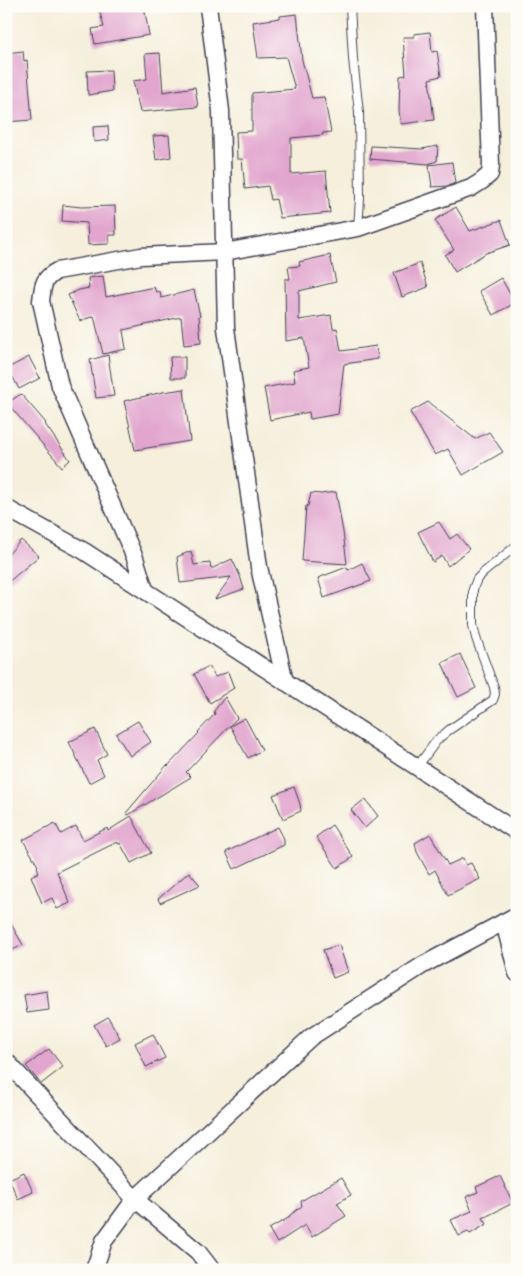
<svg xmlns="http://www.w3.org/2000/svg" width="523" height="1276" font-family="Alegreya,serif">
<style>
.building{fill:#e1a5ce}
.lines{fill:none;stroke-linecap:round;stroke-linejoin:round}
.service-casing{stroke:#424153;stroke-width:10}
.minor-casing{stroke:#424153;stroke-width:19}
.service{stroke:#fff;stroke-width:8}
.minor{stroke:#fff;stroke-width:16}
</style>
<rect width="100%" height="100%" fill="#fdfcf7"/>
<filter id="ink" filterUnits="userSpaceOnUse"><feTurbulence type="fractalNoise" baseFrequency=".02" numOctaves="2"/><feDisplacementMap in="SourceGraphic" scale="10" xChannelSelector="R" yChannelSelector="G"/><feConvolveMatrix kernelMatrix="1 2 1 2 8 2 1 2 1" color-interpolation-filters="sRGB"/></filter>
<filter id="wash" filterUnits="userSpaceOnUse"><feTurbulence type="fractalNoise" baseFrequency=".0096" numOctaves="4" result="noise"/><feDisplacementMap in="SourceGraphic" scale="20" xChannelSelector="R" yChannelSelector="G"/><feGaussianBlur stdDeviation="1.12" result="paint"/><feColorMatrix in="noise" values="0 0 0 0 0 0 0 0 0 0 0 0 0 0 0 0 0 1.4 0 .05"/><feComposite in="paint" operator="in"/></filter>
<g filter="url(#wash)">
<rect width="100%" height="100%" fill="#f5efdc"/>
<g id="blocks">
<g class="building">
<polygon points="98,6 144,6 149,35 95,44 92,29 104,27"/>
<polygon points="297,14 302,60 312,98 324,97 331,132 323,133 323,135 291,138 291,174 326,171 330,213 280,218 276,199 271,200 268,186 245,189 242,159 237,159 236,132 252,131 252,93 295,89 286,57 258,58 253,22 280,18 280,16"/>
<polygon points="430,32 432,52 437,51 441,76 429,79 434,120 401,124 399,111 400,76 406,75 403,37 414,37 414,34"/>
<polygon points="23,51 24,61 27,60 32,120 6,122 6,53"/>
<polygon points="160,53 163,92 195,87 198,107 140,112 133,81 147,79 145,54"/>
<polygon points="111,70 112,91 88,95 87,71"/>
<polygon points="108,126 109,140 94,142 93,127"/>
<polygon points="169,135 171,157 156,160 153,136"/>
<polygon points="371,146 422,149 438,146 437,161 428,164 370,159"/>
<polygon points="452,162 455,183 448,186 432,187 429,165"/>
<polygon points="63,205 81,207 115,206 116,235 109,235 109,244 88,245 87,223 62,221"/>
<polygon points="456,207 470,231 501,220 510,245 486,253 455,272 445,255 454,250 435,220"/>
<polygon points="330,255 336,282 299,291 299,320 331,315 333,329 337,328 341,351 376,346 378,359 344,364 338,414 310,419 309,412 270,420 264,388 295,382 293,370 309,367 304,338 286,341 285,279 290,279 288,267 300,266 299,262"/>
<polygon points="420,263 428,287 402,297 394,273"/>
<polygon points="103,276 106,297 154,287 156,292 160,291 161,298 194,290 200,316 199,316 201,343 184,345 181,317 123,330 126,349 103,354 94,316 80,321 68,295 79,290 89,288 88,278"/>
<polygon points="501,278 515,303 493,315 479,291"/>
<polygon points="108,355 114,396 96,398 90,360"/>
<polygon points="29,357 40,378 19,389 8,368"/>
<polygon points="170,357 185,357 185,378 171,378"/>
<polygon points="184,389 190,441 135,450 124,401 163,392"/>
<polygon points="21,394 46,423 45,424 70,460 62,467 7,403"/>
<polygon points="428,402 475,439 489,432 503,452 463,475 448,449 435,455 410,412"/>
<polygon points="336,492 343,532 347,564 302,561 306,506 308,506 311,493 321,494"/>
<polygon points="439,522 450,539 457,534 469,549 448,566 442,556 433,562 418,532"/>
<polygon points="21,540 39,556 6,584 6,557"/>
<polygon points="191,551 194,565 210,563 211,569 232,559 240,576 244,589 215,599 231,577 180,583 177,557"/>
<polygon points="362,563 371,581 324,598 318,578 347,567 348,570"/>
<polygon points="460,654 476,688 458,697 442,663"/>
<polygon points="209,666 215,677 228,672 234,688 210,703 194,674"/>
<polygon points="225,697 237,718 186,772 191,777 128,815 126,813 167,765 168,766 199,733 198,732 215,714 214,711"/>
<polygon points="245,718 262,750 248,758 230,726"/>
<polygon points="138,721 151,742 130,756 116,734"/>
<polygon points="95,729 107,754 97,760 104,775 89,783 69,742"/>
<polygon points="294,787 300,804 301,811 283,819 273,795"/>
<polygon points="365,799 378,816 365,828 351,810"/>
<polygon points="131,816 151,853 131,863 120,843 118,844 117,842 57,872 70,903 57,909 52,898 42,903 31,876 39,872 37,867 38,866 23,840 55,823 61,834 76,826 83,840 107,828 108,831"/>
<polygon points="332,825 353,857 337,868 316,837"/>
<polygon points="278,827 284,839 284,845 234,869 226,852"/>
<polygon points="430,834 448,865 463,858 466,865 471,863 480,879 448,895 435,870 429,874 417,852 415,843"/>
<polygon points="189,872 200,885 160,903 158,899"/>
<polygon points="6,915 23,945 6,953"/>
<polygon points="339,945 348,972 333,978 323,950"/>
<polygon points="47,991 49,1010 27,1013 24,995"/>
<polygon points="108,1017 120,1038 106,1046 94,1025"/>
<polygon points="153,1034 165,1058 146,1067 135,1043"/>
<polygon points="49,1049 63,1067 41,1084 26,1066"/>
<polygon points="24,1172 33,1192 18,1199 9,1179"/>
<polygon points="500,1176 513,1203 483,1218 487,1224 470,1234 468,1232 459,1236 451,1220 472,1211 466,1197 478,1192 476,1187"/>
<polygon points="341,1178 351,1195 337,1203 346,1216 312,1237 305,1225 277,1243 269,1229 290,1217 289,1216 302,1206 301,1201"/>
</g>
</g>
</g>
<g filter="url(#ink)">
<use href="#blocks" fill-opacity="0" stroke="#424153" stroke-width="1"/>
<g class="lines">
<defs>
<g id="service">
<polyline points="350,6 353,59 359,112 360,199 358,228"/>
<polyline points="417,767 437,740 449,730 493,700 495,694 494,687 476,638 473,625 473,589 477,579 483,573 517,545"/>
</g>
<g id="minor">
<polyline points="208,6 221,111 226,328 259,567 285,682"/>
<polyline points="6,508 84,551 517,832"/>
<path d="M145,590l-10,-32 -75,-172 -19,-85c2,-15 1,-22 16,-30l84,-15 83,-4 134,-24 113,-40 11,-7 8,-7 1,-9 -6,-159"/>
<polyline points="504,922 517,973"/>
<polyline points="6,1061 135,1199 198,1252 212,1270"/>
<polyline points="94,1270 104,1241 135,1199 311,1037 423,965 517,915"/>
</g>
</defs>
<use href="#service" class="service-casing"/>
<use href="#minor" class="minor-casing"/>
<use href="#service" class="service"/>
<use href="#minor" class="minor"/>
</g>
</g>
<rect width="523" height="1276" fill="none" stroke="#fdfcf7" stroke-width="25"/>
</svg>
